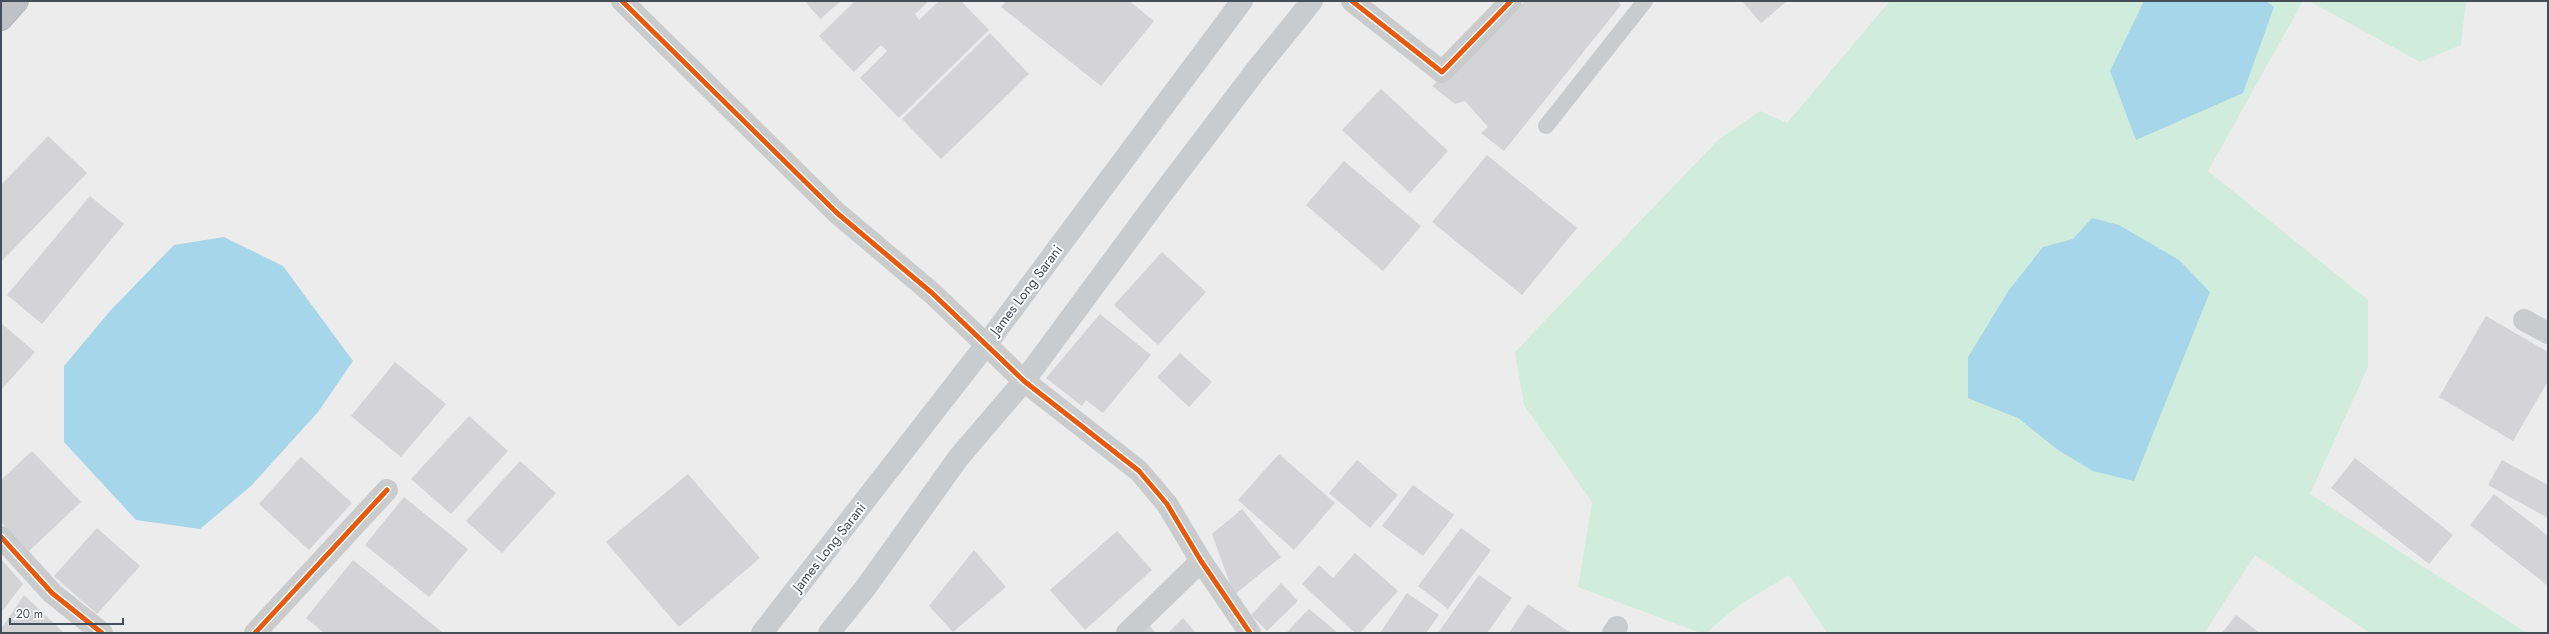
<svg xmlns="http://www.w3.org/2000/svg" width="2549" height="634" font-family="Jost,sans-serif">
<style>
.green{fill:#d0ecdd}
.water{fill:#a6d6e9}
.building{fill:#d4d4d6}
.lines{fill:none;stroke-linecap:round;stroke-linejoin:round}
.trunk-casing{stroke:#b2b5bb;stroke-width:24}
.service{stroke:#c9cbcd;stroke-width:16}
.minor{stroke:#c9cbcd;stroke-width:22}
.tertiary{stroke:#c9cbcd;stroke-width:22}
.secondary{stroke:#c9cccf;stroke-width:22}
.trunk{stroke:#bec2c7;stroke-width:22}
.cycleway-casing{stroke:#fff;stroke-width:8}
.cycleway{stroke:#e8590c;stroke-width:5}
.labels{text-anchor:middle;stroke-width:4;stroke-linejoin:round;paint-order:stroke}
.street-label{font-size:14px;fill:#454d58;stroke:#fff}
</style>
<rect width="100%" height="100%" fill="#edecec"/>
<g class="green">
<polygon points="1890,1 2303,1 2208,171 2368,300 2368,367 2310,494 2527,633 2370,633 2255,555 2204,633 1827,633 1789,575 1739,605 1706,633 1701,633 1578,587 1592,502 1524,405 1515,352 1718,140 1760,111 1787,123"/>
<polygon points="2309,1 2466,1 2461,45 2420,62"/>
</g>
<g class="water">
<polygon points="2144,1 2266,1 2274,7 2243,93 2136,140 2110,71"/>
<polygon points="2092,218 2119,225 2179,260 2210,292 2134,481 2093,471 2058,450 2018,418 1968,398 1968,357 2009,290 2043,247 2073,239"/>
<polygon points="224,237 283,266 353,361 318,412 251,486 200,529 136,520 64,442 64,366 110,311 174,245"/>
</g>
<g class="building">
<polygon points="805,1 841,1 820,19"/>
<polygon points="855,1 929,1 915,14 919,20 939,1 961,1 989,30 899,118 860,78 887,51 881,45 854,72 819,36"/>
<polygon points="1006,1 1129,1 1154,21 1101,86 1001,7"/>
<polygon points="1525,1 1618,1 1621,5 1504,151 1481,133 1488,127 1465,101 1455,104 1432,86"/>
<polygon points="1742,1 1787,1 1761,23"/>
<polygon points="990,33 1029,74 941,159 902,119"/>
<polygon points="1381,89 1448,151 1410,193 1342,130"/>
<polygon points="48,136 87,173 1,262 1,185"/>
<polygon points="1487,155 1577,228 1522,295 1432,222"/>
<polygon points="1344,161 1421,226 1383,271 1306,205"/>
<polygon points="90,196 124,224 42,324 7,295"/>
<polygon points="1162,252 1206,292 1158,345 1114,305"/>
<polygon points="1100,314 1151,355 1103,413 1086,400 1082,406 1046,378"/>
<polygon points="2486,316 2548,352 2548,381 2513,441 2439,397"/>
<polygon points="1,323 35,352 1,390"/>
<polygon points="1180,353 1212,382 1189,407 1157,377"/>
<polygon points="395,362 446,404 401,457 351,416"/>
<polygon points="469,416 508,451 451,514 411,479"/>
<polygon points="32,451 81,502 29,551 1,522 1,480"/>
<polygon points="1279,454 1335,503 1294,550 1238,500"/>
<polygon points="301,457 352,503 309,550 259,504"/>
<polygon points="2355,458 2453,535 2429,564 2331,488"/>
<polygon points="1357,460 1398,495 1370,528 1329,493"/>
<polygon points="2502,460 2548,485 2548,518 2488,485"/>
<polygon points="520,461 556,493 502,553 466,521"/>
<polygon points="688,474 760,558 679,627 606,542"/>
<polygon points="1413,485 1454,515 1423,556 1382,526"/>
<polygon points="2494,494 2548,536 2548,586 2470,525"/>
<polygon points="404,497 468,549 429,597 365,545"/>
<polygon points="1242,509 1281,557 1234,595 1212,534"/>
<polygon points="97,528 140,566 97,614 54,576"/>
<polygon points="1461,528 1491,550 1448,609 1418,586"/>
<polygon points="1117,531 1152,570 1085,630 1050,590"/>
<polygon points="974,550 1006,587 953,632 929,606"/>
<polygon points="1355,553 1398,591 1360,633 1355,633 1302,584 1319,565 1333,578"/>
<polygon points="1,559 23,584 1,613"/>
<polygon points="353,560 443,633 324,633 306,618"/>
<polygon points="1479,575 1512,598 1487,633 1438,633"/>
<polygon points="1281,583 1298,601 1267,631 1251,615"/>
<polygon points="1407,593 1439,615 1426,633 1380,633"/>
<polygon points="24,595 64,633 1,633 1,629"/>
<polygon points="1528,604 1571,633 1509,633"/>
<polygon points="1309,609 1338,633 1286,633"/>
<polygon points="2236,615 2260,633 2222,633"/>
<polygon points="1183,618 1196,633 1168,633"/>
<polygon points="1148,624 1156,633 1139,633"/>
</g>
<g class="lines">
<defs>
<polyline id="trunk" points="1,19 17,1"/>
</defs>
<use href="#trunk" class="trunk-casing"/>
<polyline class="service" points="1546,126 1645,1"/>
<g class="minor">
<polyline points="1352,1 1442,72 1511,1"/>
<polyline points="2524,320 2548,333"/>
<polyline points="1,537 52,593 102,633"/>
<polyline points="255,633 387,490"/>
<polyline points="1127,633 1201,561"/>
<polyline points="1613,633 1617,627"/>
</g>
<polyline class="tertiary" points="622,1 837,213 932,293 1024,381 1139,471 1167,504 1201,561 1250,633"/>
<g class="secondary">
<polyline points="762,633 985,346 1242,1"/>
<polyline points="829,633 866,587 959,457 1024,381 1162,194 1257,69 1312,1"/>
</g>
<use href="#trunk" class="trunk"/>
<defs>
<g id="cycleway">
<polyline points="622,1 837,213 932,293 1024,381 1139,471 1167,504 1201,561 1250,633"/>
<polyline points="1352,1 1442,72 1511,1"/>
<polyline points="1,537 52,593 102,633"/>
<polyline points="255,633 387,490"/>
</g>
</defs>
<use href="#cycleway" class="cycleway-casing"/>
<use href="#cycleway" class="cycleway"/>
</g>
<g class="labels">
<g class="street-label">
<text transform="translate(1026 290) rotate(-53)" y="5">James Long Sarani</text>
<text transform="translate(829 547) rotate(-52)" y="5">James Long Sarani</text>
</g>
</g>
<rect width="2549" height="634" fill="none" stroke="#454d58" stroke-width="4"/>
<path d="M10 618v6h113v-6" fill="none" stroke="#454d58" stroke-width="2"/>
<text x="16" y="618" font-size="12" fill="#454d58" stroke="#ffffff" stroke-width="3" paint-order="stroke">20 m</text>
</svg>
